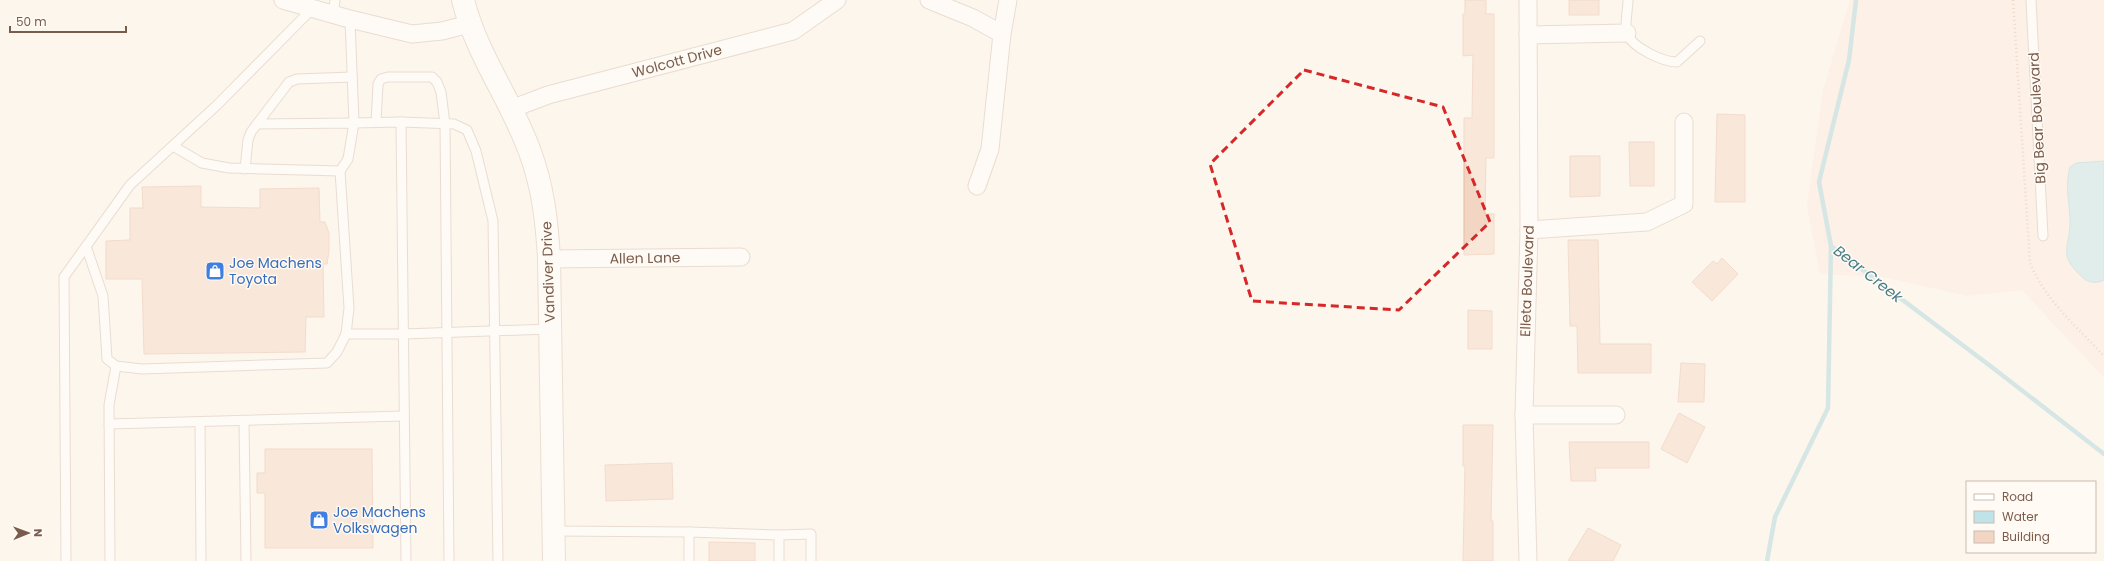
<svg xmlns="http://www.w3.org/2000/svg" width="2104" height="561" font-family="Poppins,sans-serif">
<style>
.commercial{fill:#fde8e0}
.water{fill:#bfe3e8;stroke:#a5d3da}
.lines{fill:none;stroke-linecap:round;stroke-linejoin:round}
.stream{stroke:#a5d3da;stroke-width:4.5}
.building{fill:#f3d5c3;stroke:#e6bba3}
.service-casing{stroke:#d1beb0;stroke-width:11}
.minor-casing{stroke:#d1beb0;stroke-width:19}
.secondary-casing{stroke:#d6c0b0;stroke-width:24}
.path{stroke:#d9b8a5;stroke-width:2.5;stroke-dasharray:1 3;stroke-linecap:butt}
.service{stroke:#fff;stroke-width:9}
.minor{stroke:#fff;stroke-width:17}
.secondary{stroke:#fff;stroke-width:22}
.marked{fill:none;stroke:#d62828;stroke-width:3;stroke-dasharray:8 5;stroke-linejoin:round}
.labels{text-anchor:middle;stroke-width:3;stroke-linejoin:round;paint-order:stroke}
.street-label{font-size:14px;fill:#7a5c4d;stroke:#fffaf3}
.shop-label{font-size:14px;fill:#366cbe;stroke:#fffaf3;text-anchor:start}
.water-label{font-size:15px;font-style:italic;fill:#437c86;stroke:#fffaf3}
</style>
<rect width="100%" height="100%" fill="#fdf6ec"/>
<polygon class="commercial" points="1850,0 2104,0 2104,378 2022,290 1967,296 1883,277 1820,274 1807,206 1823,90"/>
<path class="water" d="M2104,161v119c-8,4 -16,3 -22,-3 -26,-24 -11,-29 -12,-59 -1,-17 -5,-35 0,-51l6,-4z"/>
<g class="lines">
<g class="stream">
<polyline points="1856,0 1849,60 1819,182 1831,246 1993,368 2104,454"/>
<polyline points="1767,561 1775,517 1828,408 1831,246"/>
</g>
</g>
<g class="building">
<polygon points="1465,0 1486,0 1486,14 1494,14 1494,158 1486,158 1485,214 1494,214 1494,254 1464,255 1464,118 1472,118 1473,55 1463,56 1463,14 1465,14"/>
<rect x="1569" y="0" width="30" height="15"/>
<polygon points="1717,114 1745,115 1745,202 1715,202"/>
<polygon points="1629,142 1654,142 1654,186 1630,186"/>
<polygon points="1570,156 1600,156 1600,196 1570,197"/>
<polygon points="201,186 201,207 260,208 260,189 319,188 320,222 325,222 329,233 329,251 327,264 323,264 324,317 306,317 305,352 144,354 142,279 106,279 106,241 130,240 130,208 143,208 142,187"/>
<polygon points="1568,240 1598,240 1600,344 1651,344 1651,373 1578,373 1577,326 1570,326"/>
<polygon points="1722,258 1738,274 1712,301 1692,282 1713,261 1717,264"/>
<polygon points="1468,310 1492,311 1492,349 1468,349"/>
<polygon points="1681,363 1705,364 1704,402 1678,402"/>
<polygon points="1679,413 1705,427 1687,463 1661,449"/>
<polygon points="1463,425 1493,425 1491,521 1493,521 1493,561 1463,561 1465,466 1463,466"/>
<polygon points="1569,442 1649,442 1649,468 1595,468 1596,481 1571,481"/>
<polygon points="265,449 372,449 373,548 265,548 265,493 257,493 257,473 265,473"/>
<polygon points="672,463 673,499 606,501 605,465"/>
<polygon points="1588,528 1621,545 1613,561 1568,561"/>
<polygon points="709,542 755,543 755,561 709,561"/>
</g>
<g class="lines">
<defs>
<g id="service">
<path d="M1628,0c0,9 -4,26 -1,34 6,14 36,28 50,28l23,-21"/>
<polyline points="2031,0 2043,236"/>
<polyline points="333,15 335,0"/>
<polyline points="350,19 354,123 401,122 406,561"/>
<polyline points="376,122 378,84 381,79 388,77 432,77 437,82 441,92 445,124 449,561"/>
<polyline points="401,122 454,124 467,130 476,151 493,221 498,561"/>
<polyline points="173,146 202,163 229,168 340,171 348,159 354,123 257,124"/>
<polyline points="245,169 248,140 251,132 289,82 297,79 352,77"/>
<polyline points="86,246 103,296 107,359 116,366 142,369 327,363 337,352 346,334 349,308 340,171"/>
<polyline points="346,334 404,334 549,329"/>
<polyline points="244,421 246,561"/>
<polyline points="200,422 201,561"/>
<polyline points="109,424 404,416"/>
<polyline points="553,531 689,532 689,561"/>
<polyline points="689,532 779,535 811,534 811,561"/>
<polyline points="66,561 64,277 130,185 216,106 312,9"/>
<polyline points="110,561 109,405 116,366"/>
<polyline points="779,561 779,535"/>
</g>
<g id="minor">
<polyline points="283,0 346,18 412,34 442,31 469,24"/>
<polyline points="929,0 973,18 1002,34"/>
<polyline points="1528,35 1627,33"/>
<polyline points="511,109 548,95 793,31 837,0"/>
<polyline points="977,186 990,149 1002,34 1008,0"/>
<polyline points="1529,230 1647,222 1684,204 1684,122"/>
<polyline points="549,259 741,257"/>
<polyline points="1524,415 1616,415"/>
<polyline points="1528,561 1524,415 1529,230 1528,0"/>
</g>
<path id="secondary" d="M463,0c14,56 48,99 67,152 13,35 17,70 19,107l5,302"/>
</defs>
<use href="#service" class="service-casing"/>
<use href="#minor" class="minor-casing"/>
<use href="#secondary" class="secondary-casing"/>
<path class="path" d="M2013,0l17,263c15,37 47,64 74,93"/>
<use href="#service" class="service"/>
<use href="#minor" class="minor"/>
<use href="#secondary" class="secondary"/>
</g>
<path d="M0 0H2104V561H0ZM1304,70l139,37 47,115 -91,88 -147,-9 -42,-137z" fill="#fdf6ec" fill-opacity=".55" fill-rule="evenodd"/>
<path class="marked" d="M1304,70l139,37 47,115 -91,88 -147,-9 -42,-137z"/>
<defs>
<symbol id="shop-square" viewBox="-11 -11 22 22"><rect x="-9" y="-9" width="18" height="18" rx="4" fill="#3f7fe0" stroke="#fffaf3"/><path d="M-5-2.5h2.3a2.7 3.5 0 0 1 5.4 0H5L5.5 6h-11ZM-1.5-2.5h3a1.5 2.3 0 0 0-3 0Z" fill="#fff"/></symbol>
</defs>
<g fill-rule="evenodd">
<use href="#shop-square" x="204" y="260" width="22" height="22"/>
<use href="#shop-square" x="308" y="509" width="22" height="22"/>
</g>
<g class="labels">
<g class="street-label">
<text transform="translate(677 61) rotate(-15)" y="5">Wolcott Drive</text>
<text transform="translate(2037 118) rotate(-93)" y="5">Big Bear Boulevard</text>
<text transform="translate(645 258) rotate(-1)" y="5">Allen Lane</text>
<text transform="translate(548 272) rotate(-92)" y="5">Vandiver Drive</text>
<text transform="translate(1527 281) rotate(-88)" y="5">Elleta Boulevard</text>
</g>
<g class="shop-label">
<text x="229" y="268">Joe Machens<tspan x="229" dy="16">Toyota</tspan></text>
<text x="333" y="517">Joe Machens<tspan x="333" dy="16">Volkswagen</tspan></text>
</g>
<g class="water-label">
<text transform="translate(1868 274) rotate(38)" y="5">Bear Creek</text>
</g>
</g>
<rect x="1966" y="481" width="130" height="72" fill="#fffaf3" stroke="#cabbb1"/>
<rect x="1974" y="494" width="20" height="6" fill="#ffffff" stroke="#cabbb1"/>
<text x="2002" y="501" font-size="12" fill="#7a5c4d">Road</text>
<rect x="1974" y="511" width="20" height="12" fill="#bfe3e8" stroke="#cabbb1"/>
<text x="2002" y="521" font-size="12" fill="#7a5c4d">Water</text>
<rect x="1974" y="531" width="20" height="12" fill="#f3d5c3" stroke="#cabbb1"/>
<text x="2002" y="541" font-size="12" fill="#7a5c4d">Building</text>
<g transform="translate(28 533) rotate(89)" stroke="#fffaf3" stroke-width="3" paint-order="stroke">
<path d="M0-3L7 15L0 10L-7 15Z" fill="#7a5c4d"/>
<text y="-6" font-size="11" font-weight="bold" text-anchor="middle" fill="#7a5c4d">N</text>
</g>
<path d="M10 26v6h116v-6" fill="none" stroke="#7a5c4d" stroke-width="2"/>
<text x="16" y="26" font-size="12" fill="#7a5c4d" stroke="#fffaf3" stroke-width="3" paint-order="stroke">50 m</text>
</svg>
